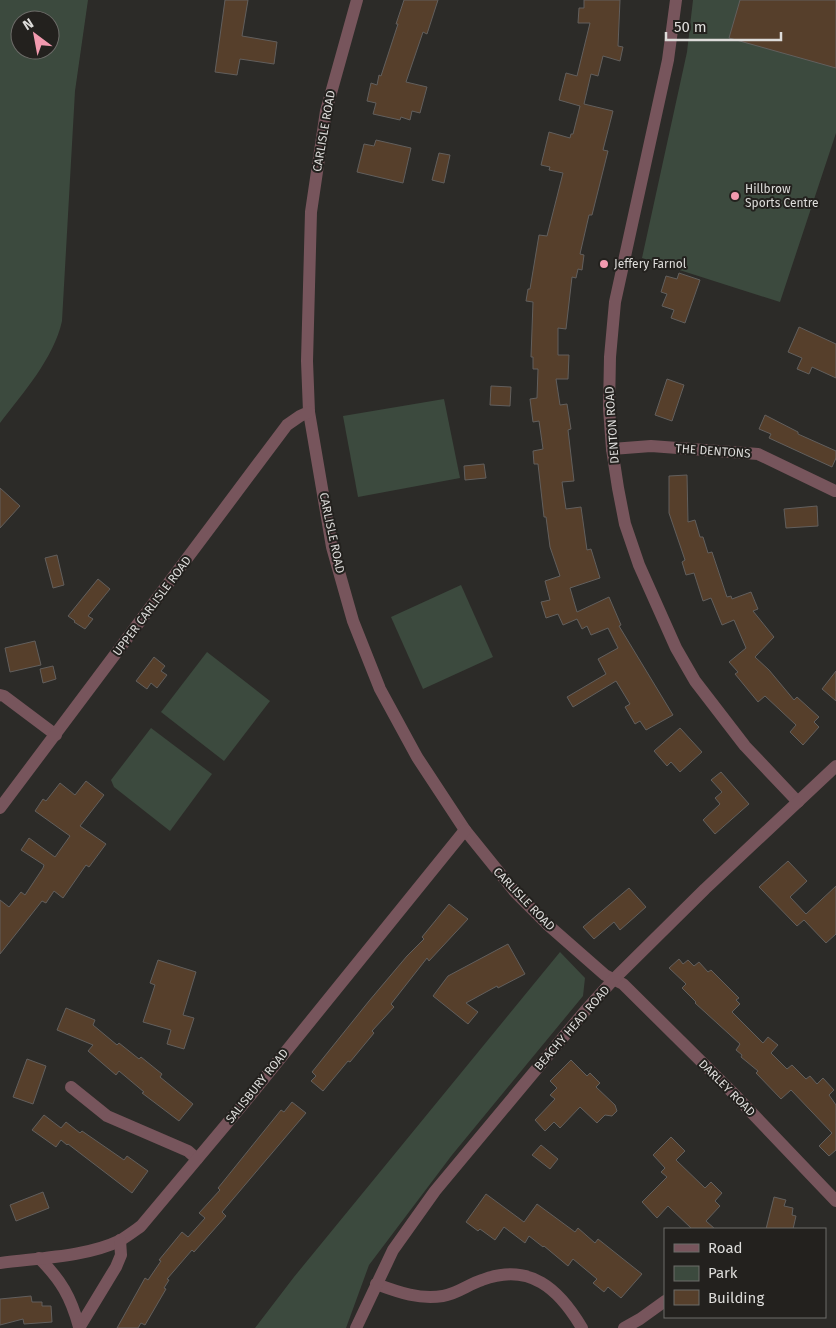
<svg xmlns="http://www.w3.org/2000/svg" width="836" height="1328" font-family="'Fira Sans',sans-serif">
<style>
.green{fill:#3c4a3e;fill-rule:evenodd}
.building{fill:#563f2b;stroke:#625f5d}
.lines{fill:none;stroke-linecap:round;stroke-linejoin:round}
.minor{stroke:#77555c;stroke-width:12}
.tertiary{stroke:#77555c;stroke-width:12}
.poi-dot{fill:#f29aaf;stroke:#23211e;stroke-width:2}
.labels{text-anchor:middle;stroke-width:4;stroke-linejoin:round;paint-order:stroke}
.street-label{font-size:12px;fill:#dddcda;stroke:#23211e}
.poi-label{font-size:12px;fill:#dddcda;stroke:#23211e;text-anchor:start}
</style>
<rect width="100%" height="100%" fill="#2c2b28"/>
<g class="green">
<path d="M0,0h88l-13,91 -13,230c-8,37 -39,72 -62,102zM20,20h30v30h-30z"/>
<polygon points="693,0 836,0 836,133 780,302 642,258 687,52"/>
<polygon points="444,399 460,478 358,497 343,416"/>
<polygon points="461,585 493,657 423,689 391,617"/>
<polygon points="207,652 270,701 224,761 161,712"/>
<polygon points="151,728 212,774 170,831 114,787 111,780"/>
<polygon points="560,952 585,978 583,996 452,1155 369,1265 346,1328 255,1328 294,1277"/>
</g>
<g class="building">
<polygon points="225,0 248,0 242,36 277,42 274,64 240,59 237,75 215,72"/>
<polygon points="404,0 438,0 427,34 423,32 406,82 427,87 420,113 412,111 410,120 401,117 400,120 373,114 376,103 367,101 371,83 377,85 379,75 381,76 398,24 396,24"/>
<polygon points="584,0 620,0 618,46 623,47 620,61 603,56 598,76 591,74 584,104 613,111 603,150 608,151 592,215 589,215 580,254 584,255 582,270 578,269 576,278 572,277 566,329 558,328 558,355 569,355 568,379 556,379 560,405 567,404 571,429 568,430 574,481 562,482 566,509 581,507 587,550 591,549 600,578 570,588 577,612 609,597 621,625 619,626 673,715 646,730 640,721 635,724 625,707 630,704 616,681 573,707 567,697 606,674 598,659 618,648 608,628 591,635 587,626 582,629 577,619 563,625 558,614 546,618 541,602 550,600 545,581 560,576 550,547 546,517 544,517 538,464 534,464 533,451 543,449 539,421 533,422 530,399 537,398 538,369 533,369 533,357 531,357 533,302 526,301 528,289 530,289 539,235 547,236 563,173 549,170 550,167 541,165 549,132 570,138 571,134 573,134 580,106 559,100 566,73 577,76 590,23 578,23 579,8 584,8"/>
<polygon points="740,0 836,0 836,68 729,38"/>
<polygon points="376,140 411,148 403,183 357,172 364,144 374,146"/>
<polygon points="439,153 450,155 444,183 432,180"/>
<polygon points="679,273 700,280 685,323 671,318 674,310 662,306 667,294 661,292 666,276 677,279"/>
<polygon points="799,327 836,344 836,378 812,367 809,374 797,369 802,358 788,352"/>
<polygon points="667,379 684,385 672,421 655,415"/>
<polygon points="491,386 511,387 510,406 490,405"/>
<polygon points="765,415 798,432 798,434 836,451 836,458 832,467 769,438 771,434 759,429"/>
<polygon points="484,464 486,478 465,480 464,466"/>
<polygon points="687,475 688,522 695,520 700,537 703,537 708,553 712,552 727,597 731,596 732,599 751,592 758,609 753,611 774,637 755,657 769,670 794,700 797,697 819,717 814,722 819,727 803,745 790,732 796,725 765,696 758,702 735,674 738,672 729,662 746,648 734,620 722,625 711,598 703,601 694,573 686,575 682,562 685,560 669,513 669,476"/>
<polygon points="0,488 20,506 0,528"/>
<polygon points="817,506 818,526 786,528 784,509"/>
<polygon points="57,555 64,585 53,588 45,558"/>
<polygon points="98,579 110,589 88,616 93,619 85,629 74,622 75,621 68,616"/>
<polygon points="35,641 41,665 10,672 5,648"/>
<polygon points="154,657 165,666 161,671 167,675 157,688 151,683 147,689 136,681"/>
<polygon points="53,666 56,679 43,683 40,669"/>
<polygon points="836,671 836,701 822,689"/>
<polygon points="680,728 702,752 680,772 671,762 667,766 654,751"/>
<polygon points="721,772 749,804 715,834 703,820 720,804 715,798 722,792 711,780"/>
<polygon points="86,781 104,795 80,826 106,844 89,867 86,865 63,898 54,891 46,903 42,901 0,954 0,900 9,907 21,892 25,895 43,868 44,865 21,850 29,838 55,857 70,836 35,811 43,799 46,801 60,783 75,795"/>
<polygon points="788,861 807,881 790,897 806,914 836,886 836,934 826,943 804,920 797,926 759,887"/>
<polygon points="629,888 646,907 620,930 614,922 594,939 583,927"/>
<polygon points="449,904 468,919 429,961 427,958 391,1004 394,1007 372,1031 374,1033 350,1062 348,1061 323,1091 311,1081 316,1076 312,1072 369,1001 407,956 424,939 422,937"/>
<polygon points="508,944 525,974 498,988 497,986 466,1003 478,1012 468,1024 433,996 448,976"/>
<polygon points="679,959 683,964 688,960 694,966 699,962 708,972 711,970 739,998 736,1000 740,1004 732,1012 763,1043 768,1037 778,1045 771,1053 787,1069 792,1065 806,1079 810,1076 817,1084 823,1078 834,1090 829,1095 836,1105 836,1150 829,1156 819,1146 832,1133 791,1090 781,1099 756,1073 758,1071 741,1057 742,1055 736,1050 740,1044 695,1003 696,1002 682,988 686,984 669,968"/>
<polygon points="158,960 196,972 183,1015 194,1018 184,1049 167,1044 171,1030 143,1022 155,985 150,983"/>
<polygon points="66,1008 95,1020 93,1025 117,1045 119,1043 139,1059 141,1057 162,1074 160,1077 193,1104 179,1121 142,1093 144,1092 119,1071 116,1075 88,1051 93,1045 57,1030"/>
<polygon points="27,1059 46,1066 33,1104 13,1097"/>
<polygon points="571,1060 587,1076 590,1073 600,1083 596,1087 615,1105 617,1111 612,1116 605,1115 597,1123 580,1107 560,1128 554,1122 545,1131 535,1120 555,1099 550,1095 557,1088 550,1081"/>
<polygon points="292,1102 306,1113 222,1212 226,1216 194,1252 192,1250 167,1279 169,1280 164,1288 166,1289 145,1325 141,1323 138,1328 117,1328 145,1278 148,1280 161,1261 159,1260 182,1232 188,1237 205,1218 199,1213 220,1190 218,1188 281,1110 284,1112"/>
<polygon points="44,1115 61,1128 66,1122 80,1133 82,1131 124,1160 127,1156 148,1171 132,1193 68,1144 67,1145 61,1140 56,1147 32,1130"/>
<polygon points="671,1137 685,1151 676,1160 705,1188 711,1182 722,1193 715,1201 720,1206 706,1221 715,1229 692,1229 668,1206 657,1218 642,1202 667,1177 661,1172 665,1168 653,1155"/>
<polygon points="541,1145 558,1159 550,1169 532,1155"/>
<polygon points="43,1192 49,1208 16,1221 10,1205"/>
<polygon points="486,1194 524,1222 537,1204 575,1232 578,1228 595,1243 598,1239 642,1274 621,1298 608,1287 604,1292 593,1283 597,1279 573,1259 568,1266 544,1246 543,1247 529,1236 525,1243 504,1227 495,1240 480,1229 478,1231 466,1222"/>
<polygon points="774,1197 786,1200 784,1206 793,1208 792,1215 796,1216 793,1229 766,1229"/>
<polygon points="31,1296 32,1302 42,1302 42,1306 51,1306 52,1322 24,1324 23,1319 0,1325 0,1299"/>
</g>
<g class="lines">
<g class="minor">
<polyline points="357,0 326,111 311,212 307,361 309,412 332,547 353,621 380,689 417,757 465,830 515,892 548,925 605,975 623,984 732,1092 836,1201"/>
<polyline points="676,0 668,60 615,302 610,357 609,408 612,449 618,488 625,524 639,565 676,648 695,681 745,746 798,802"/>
<polyline points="612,449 651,446 758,454 835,491"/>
<polyline points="0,695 4,696 56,735"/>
<polyline points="0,808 287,425 300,416 309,412"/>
<polyline points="71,1087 107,1116 188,1151 197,1159"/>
<path d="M39,1258c22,22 32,39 40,69"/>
<path d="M0,1263c36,-5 86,-6 119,-22 7,-4 15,-10 22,-15l104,-124 220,-272"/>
<path d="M376,1284c22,8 43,16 67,12 14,-2 26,-12 39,-16 48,-18 77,9 100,48"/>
<polyline points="79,1328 116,1267 121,1255 120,1240"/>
<polyline points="624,1328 640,1319 665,1301"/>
</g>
<polyline class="tertiary" points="356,1328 393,1250 435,1191 585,1011 613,980 705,889 836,766"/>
</g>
<g class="poi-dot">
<circle cx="735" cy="196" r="5"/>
<circle cx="604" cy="264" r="5"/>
</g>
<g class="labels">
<g class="street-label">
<text transform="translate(324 131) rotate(-80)" y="4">CARLISLE ROAD</text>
<text transform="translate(612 425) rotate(-94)" y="4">DENTON ROAD</text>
<text transform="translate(713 451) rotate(4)" y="4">THE DENTONS</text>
<text transform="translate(332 533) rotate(78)" y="4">CARLISLE ROAD</text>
<text transform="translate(152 606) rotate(-53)" y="4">UPPER CARLISLE ROAD</text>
<text transform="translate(524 899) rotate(46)" y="4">CARLISLE ROAD</text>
<text transform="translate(572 1028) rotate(-49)" y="4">BEACHY HEAD ROAD</text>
<text transform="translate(257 1086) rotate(-51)" y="4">SALISBURY ROAD</text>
<text transform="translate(727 1088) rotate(45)" y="4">DARLEY ROAD</text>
</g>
<g class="poi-label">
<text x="745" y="193">Hillbrow<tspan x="745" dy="14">Sports Centre</tspan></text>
<text x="614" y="268">Jeffery Farnol</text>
</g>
</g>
<rect x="664" y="1228" width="162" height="90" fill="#23211e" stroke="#6d6c69"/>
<rect x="674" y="1244" width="25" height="8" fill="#77555c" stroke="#6d6c69"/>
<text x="708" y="1253" font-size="15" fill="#dddcda">Road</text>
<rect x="674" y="1266" width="25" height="15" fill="#3c4a3e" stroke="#6d6c69"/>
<text x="708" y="1278" font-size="15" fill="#dddcda">Park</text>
<rect x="674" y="1290" width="25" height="15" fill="#563f2b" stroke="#6d6c69"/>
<text x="708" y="1303" font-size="15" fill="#dddcda">Building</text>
<g transform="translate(35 35) rotate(328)"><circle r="24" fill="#23211e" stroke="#6d6c69"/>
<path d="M0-4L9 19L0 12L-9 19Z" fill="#f29aaf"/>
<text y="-8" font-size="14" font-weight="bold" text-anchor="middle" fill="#dddcda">N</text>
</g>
<path d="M666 32v8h115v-8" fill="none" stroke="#dddcda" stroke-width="2.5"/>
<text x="674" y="32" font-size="15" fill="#dddcda" stroke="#23211e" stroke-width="4" paint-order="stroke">50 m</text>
</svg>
